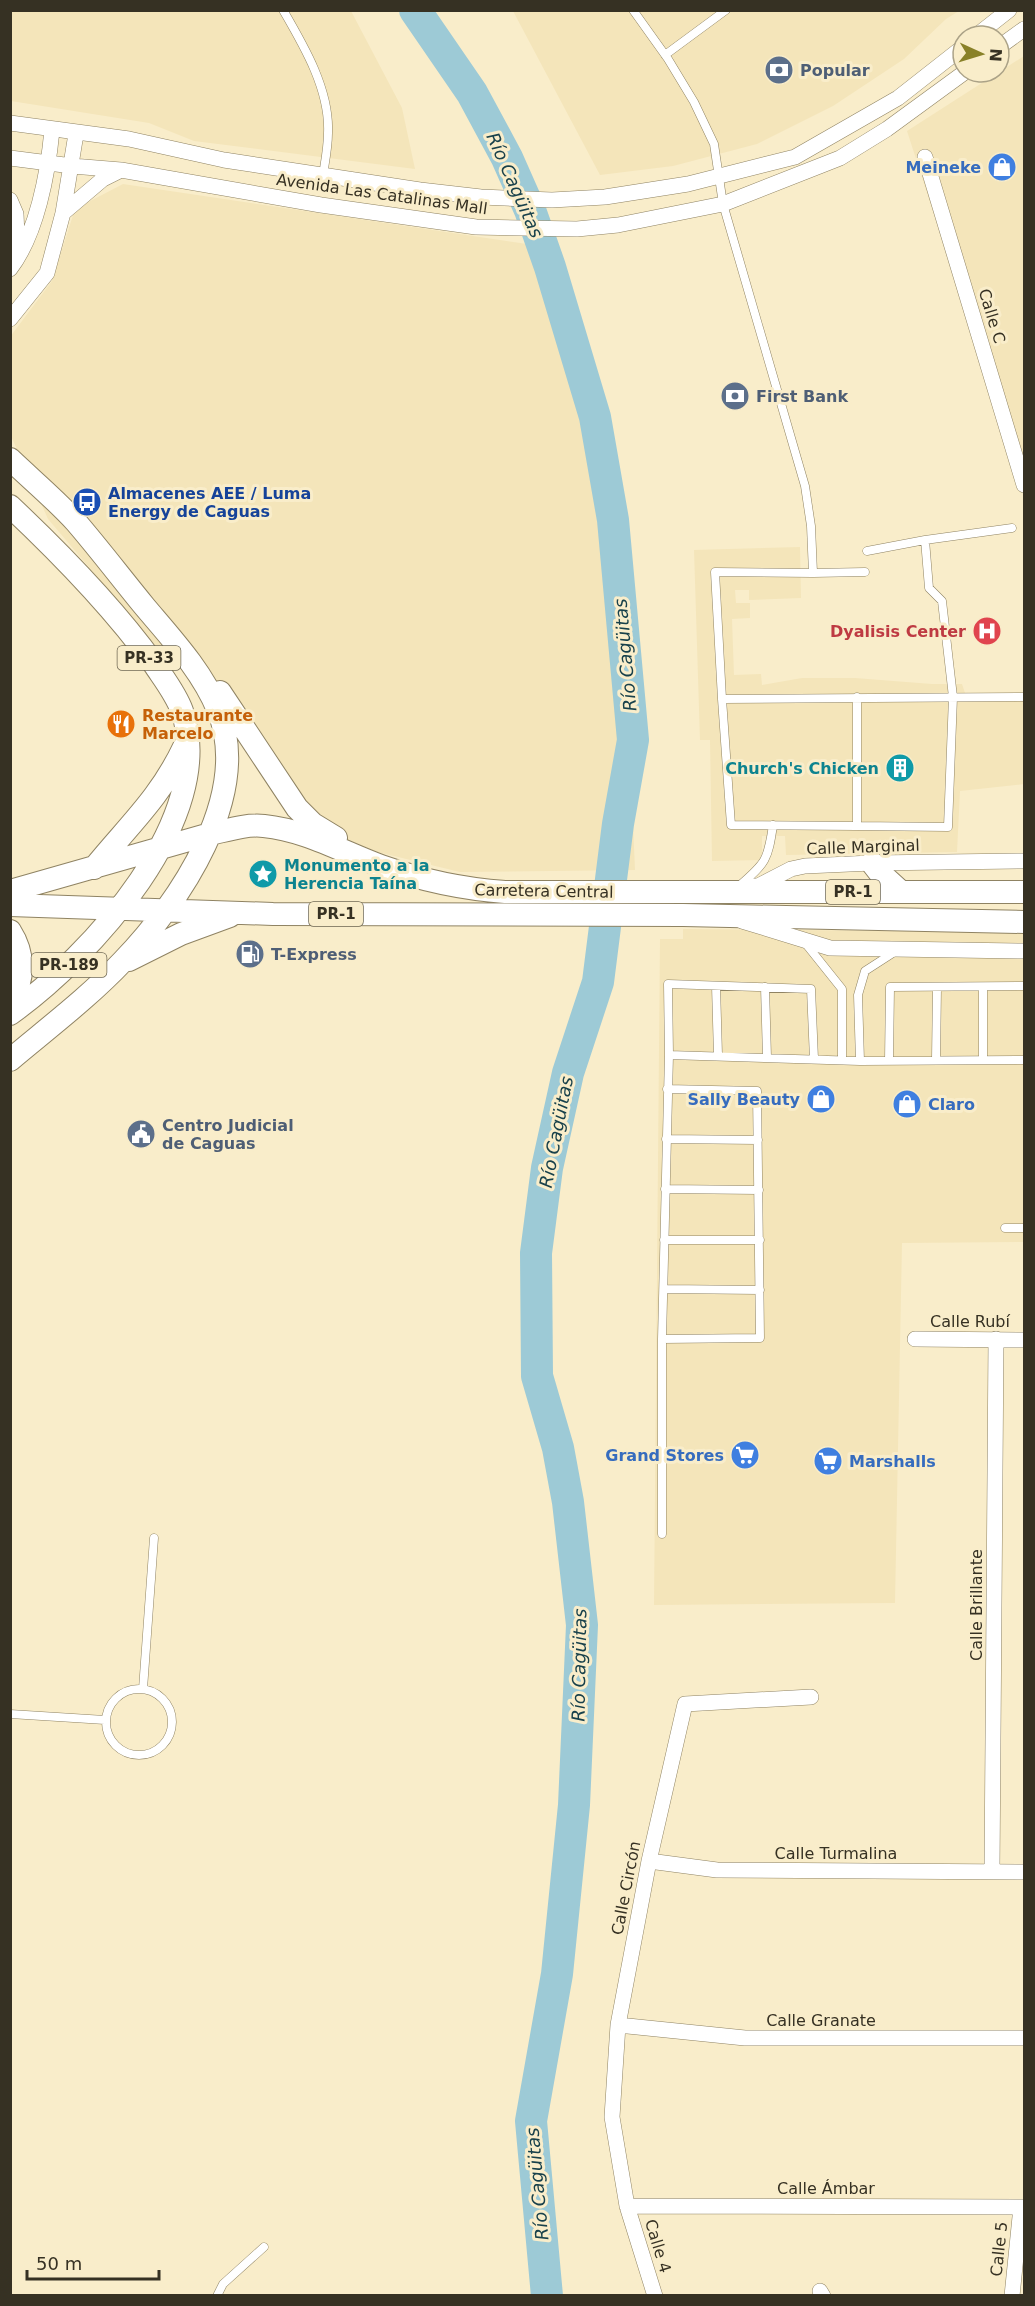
<svg xmlns="http://www.w3.org/2000/svg" width="1035" height="2306" font-family="'DejaVu Sans',sans-serif">
<style>
.built{fill:#f4e5ba}
.lines{fill:none;stroke-linecap:round;stroke-linejoin:round}
.river{stroke:#9dcad6;stroke-width:32}
.service-casing{stroke:#8f8363;stroke-width:9}
.minor-casing{stroke:#8f8363;stroke-width:16}
.primary-casing{stroke:#8f8363;stroke-width:24}
.service{stroke:#fff;stroke-width:8}
.minor{stroke:#fff;stroke-width:15}
.primary{stroke:#fff;stroke-width:22}
.labels{text-anchor:middle;dominant-baseline:central;stroke-width:6;stroke-linejoin:round;paint-order:stroke}
.shield{fill:#f9edca;stroke:#706955;stroke-width:1.5}
.shield-label{font-size:15px;font-weight:bold;fill:#363123}
.service-label{font-size:16px;font-weight:bold;fill:#4e5e75;stroke:#f9edca;text-anchor:start}
.shop-label{font-size:16px;font-weight:bold;fill:#366cbe;stroke:#f9edca;text-anchor:end}
.street-label{font-size:16px;fill:#363123;stroke:#f9edca}
.transit-label{font-size:16px;font-weight:bold;fill:#164399;stroke:#f9edca;text-anchor:start}
.health-label{font-size:16px;font-weight:bold;fill:#be3a42;stroke:#f9edca;text-anchor:end}
.food-label{font-size:16px;font-weight:bold;fill:#c56008;stroke:#f9edca;text-anchor:start}
.culture-label{font-size:16px;font-weight:bold;fill:#0d838f;stroke:#f9edca;text-anchor:end}
.water-label{font-size:18px;font-style:italic;fill:#18414b;stroke:#f9edca}
</style>
<rect width="100%" height="100%" fill="#f9edca"/>
<path class="built" d="M11,11H351L402,108L415,169L194,141L149,123L11,101Z
M513,11H959L946,19L904,59L833,106L757,144L673,166L600,175Z
M1024,56V493L907,131Z
M123,184L527,244L619,500L635,870L460,872L336,842L230,711L156,646L48,519L11,436L10,337L52,281L75,209Z
M800,547L801,598L749,600V590H735L736,603H750V618L732,619L734,675L761,674L762,685L802,678H855L932,684H962L966,696L1024,695V784L960,791L957,852L786,855L785,836H762V860L712,861L710,740H700L694,550Z
M683,929L1024,932V1242L902,1243L895,1603L654,1605L660,939H683Z"/>
<g class="lines">
<path class="river" d="M415,10L472,93L507,158L530,210L550,267L595,417L613,520L633,740L618,824L598,982L568,1073L547,1168L536,1253L537,1376L558,1448L568,1502L582,1625L574,1805L557,1974L531,2121L547,2296"/>
<g class="service-casing">
<path id="service" d="M283,10C304,46 330,90 328,133C328,147 325,162 323,175
M633,10L668,59L694,102L714,144L723,204L805,486L811,526L813,573L715,572L722,699L731,825L857,826
M665,55L726,10
M925,540L1012,528
M813,573L865,572
M857,697V826L948,827L953,697L942,601L929,588L925,540L867,551
M722,699L1024,697
M739,886C766,863 768,860 773,825
M806,944L842,989V1060
M716,986L718,1055
M765,987L767,1057
M669,1055L668,984L811,989L814,1059
M936,1060L937,987
M983,1060V987
M860,1061L858,995L865,971L896,951
M889,1061L890,987L1024,986
M666,1139L758,1140
M665,1189L759,1190
M1005,1228H1024
M664,1240H760
M664,1289L760,1290
M662,1339L760,1338L757,1091L667,1089
M662,1534V1339L669,1055L860,1061L1024,1060
M106 1722a33 33 0 1 1 66 0a33 33 0 1 1-66 0Z
M143,1689L154,1538
M10,1714L105,1720
M217,2296L223,2284L264,2247"/>
</g>
<g class="minor-casing">
<path id="minor" d="M976,36L1009,10
M999,47L1024,29
M10,123L129,139L224,160L420,190L481,197L552,200L605,197L688,184L795,157L898,98L963,47
M925,157L1024,485
M10,158L72,166L121,170L321,205L476,227L577,229L618,225L723,204L840,158L887,129L965,72
M10,200L16,214L18,256
M63,213L103,179L121,170
M10,269C37,234 48,173 52,130
M10,319L47,273L63,213L76,134
M750,886H758L791,869L805,866L872,863L1024,861
M742,921L830,948L1024,951
M915,1339L1024,1340
M649,1861L717,1870L1024,1872
M992,1872L996,1339
M618,2025L745,2038H1024
M627,2206L1024,2207
M820,2291L823,2296
M655,2296L627,2206L612,2117L618,2025L649,1861L685,1704L811,1697
M1012,2296L1021,2207"/>
</g>
<g class="primary-casing">
<path id="primary" d="M10,459C32,480 56,500 76,522C100,550 122,579 145,607C172,639 202,671 218,710C253,795 179,903 123,961C89,997 48,1028 10,1060
M10,506C62,555 113,607 154,664C164,679 176,694 182,711C219,817 90,957 10,1014
M220,692L297,808L313,824L336,838
M872,863L879,872L901,892
M94,868C128,826 160,798 184,747
M10,891L210,834C228,830 246,824 264,826C305,830 343,852 381,866C421,880 463,889 505,892H1024
M10,905L273,914L683,915L1024,922
M10,931C26,956 24,980 10,1005
M129,960L181,934L230,916"/>
</g>
<use href="#service" class="service"/>
<use href="#minor" class="minor"/>
<use href="#primary" class="primary"/>
</g>
<defs>
<g id="bank-disc" transform="scale(1.5)"><circle r="9.5" fill="#5c6f8a" stroke="#f9edca"/><path d="M-6-4H6V4H-6ZM0-2.3a2.3 2.3 0 1 0 0 4.6a2.3 2.3 0 1 0 0-4.6Z" fill="#fff"/></g>
<g id="shop-disc" transform="scale(1.5)"><circle r="9.5" fill="#3f7fe0" stroke="#f9edca"/><path d="M-5-2.5h2.3a2.7 3.5 0 0 1 5.4 0H5L5.5 6h-11ZM-1.5-2.5h3a1.5 2.3 0 0 0-3 0Z" fill="#fff"/></g>
<g id="bus-disc" transform="scale(1.5)"><circle r="9.5" fill="#1a4fb4" stroke="#f9edca"/><path d="M-5-6H5V4H4V6H2V4H-2V6H-4V4H-5ZM-3.5-4V0h7V-4ZM-3.5 1.2v1.5H-2V1.2ZM2 1.2v1.5H3.5V1.2Z" fill="#fff"/></g>
<g id="hospital-disc" transform="scale(1.5)"><circle r="9.5" fill="#e0444e" stroke="#f9edca"/><path d="M-5-5h3v3.5h4V-5h3V5h-3V1.5h-4V5h-3Z" fill="#fff"/></g>
<g id="restaurant-disc" transform="scale(1.5)"><circle r="9.5" fill="#e8710a" stroke="#f9edca"/><path d="M-5-6h1v4h1v-4h1v4h1v-4h1v5L-1.5 .5V6h-2V.5L-5-1ZM5-6V6H3V1.5H1.5Q1.5-4 5-6Z" fill="#fff"/></g>
<g id="building-disc" transform="scale(1.5)"><circle r="9.5" fill="#0f9aa8" stroke="#f9edca"/><path d="M-4-6H4V6H1V3H-1V6H-4ZM-2.5-4.3h1.7v1.8h-1.7ZM.8-4.3h1.7v1.8H.8ZM-2.5-1h1.7V.8h-1.7ZM.8-1h1.7V.8H.8Z" fill="#fff"/></g>
<g id="sight-disc" transform="scale(1.5)"><circle r="9.5" fill="#0f9aa8" stroke="#f9edca"/><path d="M0-6L1.8-2.2L6-1.7L2.9 1.2L3.7 5.4L0 3.3L-3.7 5.4L-2.9 1.2L-6-1.7L-1.8-2.2Z" fill="#fff"/></g>
<g id="fuel-disc" transform="scale(1.5)"><circle r="9.5" fill="#5c6f8a" stroke="#f9edca"/><path d="M-5.5-6h7V0h2V4h1.3V-2.5L3-4.5l.8-.8L6-3V5H2.5V1h-1V6h-7ZM-4.2-4.7v3.2H.2V-4.7Z" fill="#fff"/></g>
<g id="civic-disc" transform="scale(1.5)"><circle r="9.5" fill="#5c6f8a" stroke="#f9edca"/><path d="M-.6-6.5H3V-4.5H.6V-3L4-1V1h2V6H-6V1h2V-1L-.6-3ZM-1.2 2.5V6h2.4V2.5Z" fill="#fff"/></g>
<g id="supermarket-disc" transform="scale(1.5)"><circle r="9.5" fill="#3f7fe0" stroke="#f9edca"/><path d="M-6-5.5h2.5l.6 2H6L4.5 2H-2.5L-4.4-4H-6ZM-1.5 3.2a1.3 1.3 0 1 0 .1 0ZM3 3.2a1.3 1.3 0 1 0 .1 0Z" fill="#fff"/></g>
</defs>
<g fill-rule="evenodd">
<use href="#bank-disc" x="779" y="70"/>
<use href="#shop-disc" x="1002" y="167"/>
<use href="#bank-disc" x="735" y="396"/>
<use href="#bus-disc" x="87" y="502"/>
<use href="#hospital-disc" x="987" y="631"/>
<use href="#restaurant-disc" x="121" y="724"/>
<use href="#building-disc" x="900" y="768"/>
<use href="#sight-disc" x="263" y="874"/>
<use href="#fuel-disc" x="250" y="954"/>
<use href="#shop-disc" x="821" y="1099"/>
<use href="#shop-disc" x="907" y="1104"/>
<use href="#civic-disc" x="141" y="1134"/>
<use href="#supermarket-disc" x="745" y="1455"/>
<use href="#supermarket-disc" x="828" y="1461"/>
</g>
<g class="labels">
<g class="shield">
<rect x="117.5" y="646" width="63" height="24" rx="4.5"/>
<rect x="826" y="880" width="54" height="24" rx="4.5"/>
<rect x="309" y="902" width="54" height="24" rx="4.5"/>
<rect x="31.5" y="953" width="75" height="24" rx="4.5"/>
</g>
<g class="shield-label">
<text x="149" y="658">PR-33</text>
<text x="853" y="892">PR-1</text>
<text x="336" y="914">PR-1</text>
<text x="69" y="965">PR-189</text>
</g>
<g class="service-label">
<text x="800" y="70">Popular</text>
<text x="756" y="396">First Bank</text>
<text x="271" y="954">T-Express</text>
<text x="162" y="1125">Centro Judicial<tspan x="162" dy="18">de Caguas</tspan></text>
</g>
<g class="shop-label">
<text x="981" y="167">Meineke</text>
<text x="800" y="1099">Sally Beauty</text>
<text x="928" y="1104" text-anchor="start">Claro</text>
<text x="724" y="1455">Grand Stores</text>
<text x="849" y="1461" text-anchor="start">Marshalls</text>
</g>
<g class="street-label">
<text transform="translate(382 194) rotate(8)">Avenida Las Catalinas Mall</text>
<text transform="translate(992 316) rotate(73)">Calle C</text>
<text transform="translate(863 847) rotate(-2)">Calle Marginal</text>
<text transform="translate(544 891) rotate(1)">Carretera Central</text>
<text x="970" y="1321">Calle Rubí</text>
<text transform="translate(976 1605) rotate(-90)">Calle Brillante</text>
<text x="836" y="1853">Calle Turmalina</text>
<text transform="translate(626 1888) rotate(-79)">Calle Circón</text>
<text x="821" y="2020">Calle Granate</text>
<text x="826" y="2188">Calle Ámbar</text>
<text transform="translate(658 2246) rotate(73)">Calle 4</text>
<text transform="translate(999 2249) rotate(-84)">Calle 5</text>
</g>
<g class="transit-label">
<text x="108" y="493">Almacenes AEE / Luma<tspan x="108" dy="18">Energy de Caguas</tspan></text>
</g>
<g class="health-label">
<text x="966" y="631">Dyalisis Center</text>
</g>
<g class="food-label">
<text x="142" y="715">Restaurante<tspan x="142" dy="18">Marcelo</tspan></text>
</g>
<g class="culture-label">
<text x="879" y="768">Church's Chicken</text>
<text x="284" y="865" text-anchor="start">Monumento a la<tspan x="284" dy="18">Herencia Taína</tspan></text>
</g>
<g class="water-label">
<text transform="translate(515 185) rotate(66)">Río Cagüitas</text>
<text transform="translate(625 655) rotate(-95)">Río Cagüitas</text>
<text transform="translate(556 1132) rotate(-79)">Río Cagüitas</text>
<text transform="translate(579 1665) rotate(-89)">Río Cagüitas</text>
<text transform="translate(537 2184) rotate(-95)">Río Cagüitas</text>
</g>
</g>
<rect width="1035" height="2306" fill="none" stroke="#363123" stroke-width="24"/>
<g transform="translate(981 54) rotate(94)"><circle r="28" fill="#f9edca" stroke="#aba287" stroke-width="1.5"/>
<path d="M0-4.5L10 22L0 15L-10 22Z" fill="#898128"/>
<text y="-9" font-size="16" font-weight="bold" text-anchor="middle" fill="#363123">N</text>
</g>
<path d="M27 2270v9h132v-9" fill="none" stroke="#363123" stroke-width="3"/>
<text x="36" y="2270" font-size="18" fill="#363123" stroke="#f9edca" stroke-width="4.5" paint-order="stroke">50 m</text>
</svg>
